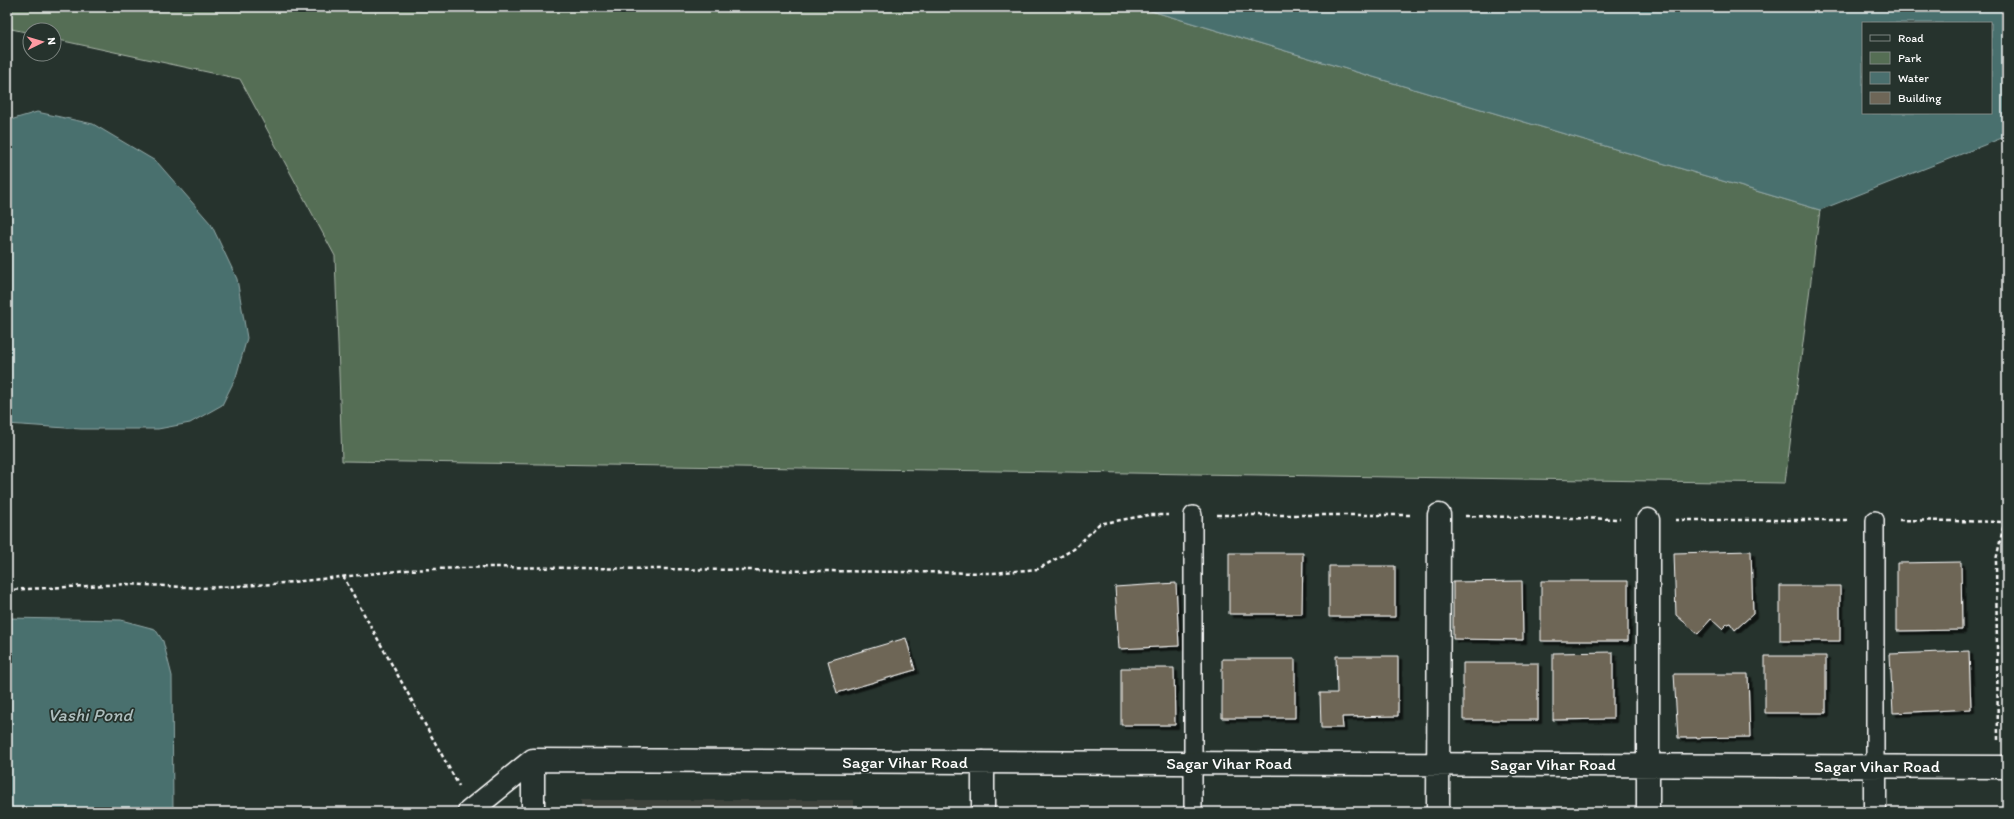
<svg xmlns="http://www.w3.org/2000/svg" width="2014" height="819" font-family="Itim,sans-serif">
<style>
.built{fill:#3c423a}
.green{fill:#556e54;stroke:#aab6aa}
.water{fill:#4a6f6e;stroke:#92a9a8;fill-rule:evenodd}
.building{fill:#6e6657;stroke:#fff;filter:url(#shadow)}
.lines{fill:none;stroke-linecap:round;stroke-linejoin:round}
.lane-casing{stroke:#fff;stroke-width:20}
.street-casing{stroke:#fff;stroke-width:25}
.path{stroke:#fff;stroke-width:2.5;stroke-dasharray:4 3;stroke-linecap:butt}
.lane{stroke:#26332d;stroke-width:17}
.street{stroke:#26332d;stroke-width:22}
.labels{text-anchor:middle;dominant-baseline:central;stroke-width:3.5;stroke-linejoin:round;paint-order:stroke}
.street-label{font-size:17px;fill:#fff;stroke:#26332d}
.water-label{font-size:18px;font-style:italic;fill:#aebebe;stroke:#26332d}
</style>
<defs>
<filter id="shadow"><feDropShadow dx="3.5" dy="3.5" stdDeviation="0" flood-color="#0009"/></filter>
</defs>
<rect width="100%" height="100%" fill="#26332d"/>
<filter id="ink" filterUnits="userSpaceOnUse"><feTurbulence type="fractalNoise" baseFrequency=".025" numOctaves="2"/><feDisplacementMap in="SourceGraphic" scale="8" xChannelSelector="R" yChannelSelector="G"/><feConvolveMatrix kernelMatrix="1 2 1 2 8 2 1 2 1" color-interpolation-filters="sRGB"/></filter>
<g filter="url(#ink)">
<path class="built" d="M581,800H854V812H581Z"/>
<path class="green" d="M7,7H1138L1820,210L1785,483L342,461L335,256L240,79L54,39V30H30V33L7,28Z"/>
<path class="water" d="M1138,7H2007V136L1820,210ZM1863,23H1991V113H1863Z
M37,112L93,124L157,162L211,224L237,279L247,338L236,377L222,405L190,423L158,429H81L7,424V121Z
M7,618L121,620L155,629L163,641L172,676L173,812H7Z"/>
<path class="building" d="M1751,551L1753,614L1735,630L1730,623L1727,624L1722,629L1711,619L1698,634L1676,615L1674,553Z
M1229,553H1303L1302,614H1229Z
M1961,562L1962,630L1897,631V563Z
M1329,566H1395V617H1329Z
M1522,581L1523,640L1453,639V582Z
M1541,581H1628V641H1541Z
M1176,583L1179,646L1119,649L1115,587Z
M1780,586H1840V641H1780Z
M906,638L915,670L837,693L828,661Z
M1969,651L1971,709L1893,713L1890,654Z
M1613,652V719L1553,720V653Z
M1336,656H1398V716L1342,717L1343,728H1321L1320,693H1337Z
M1765,656H1826V713H1765Z
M1222,659H1295V718H1222Z
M1463,663H1538V720H1463Z
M1121,668H1174L1175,725H1121Z
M1674,674H1748L1750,737L1678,738Z
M1313,810L1382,811V812H1313Z"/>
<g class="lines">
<g class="lane-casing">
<path id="lane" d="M1193,515V812
M1875,520V766"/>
</g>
<g class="street-casing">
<path id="street" d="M469,812L533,760L2007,767
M533,812V760
M983,812V762
M1438,812L1439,515
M1648,812V520
M1875,812V766"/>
</g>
<path class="path" d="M1217,515H1412
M1465,516L1620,519
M1675,520H1850
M1899,520L2005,522
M343,576L459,786
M7,590L127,584L203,588L273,584L407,570L490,567L993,573L1038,569L1074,549L1099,524L1148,515H1168
M1998,740L1996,560L2007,510"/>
<use href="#lane" class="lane"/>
<use href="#street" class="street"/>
</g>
</g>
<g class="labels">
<g class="street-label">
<text x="905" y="762">Sagar Vihar Road</text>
<text x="1229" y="763">Sagar Vihar Road</text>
<text x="1553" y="764">Sagar Vihar Road</text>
<text x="1877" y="766">Sagar Vihar Road</text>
</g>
<g class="water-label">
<text x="90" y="715">Vashi Pond</text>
</g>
</g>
<rect width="2014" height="819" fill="none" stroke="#26332d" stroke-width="24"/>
<rect x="12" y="12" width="1990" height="795" fill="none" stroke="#fff" stroke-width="1.5" filter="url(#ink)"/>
<rect x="1862" y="22" width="130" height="92" fill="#26332d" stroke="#7d8581"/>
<rect x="1870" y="35" width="20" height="6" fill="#26332d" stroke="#7d8581"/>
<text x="1898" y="42" font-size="12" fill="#ffffff">Road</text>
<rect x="1870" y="52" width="20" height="12" fill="#556e54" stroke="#7d8581"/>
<text x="1898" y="62" font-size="12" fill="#ffffff">Park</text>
<rect x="1870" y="72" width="20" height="12" fill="#4a6f6e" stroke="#7d8581"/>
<text x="1898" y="82" font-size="12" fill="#ffffff">Water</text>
<rect x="1870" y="92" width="20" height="12" fill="#6e6657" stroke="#7d8581"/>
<text x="1898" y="102" font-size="12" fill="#ffffff">Building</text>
<g transform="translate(42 42) rotate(85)"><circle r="19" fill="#26332d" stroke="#7d8581"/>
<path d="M0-3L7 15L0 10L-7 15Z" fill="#ff9aa2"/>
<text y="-6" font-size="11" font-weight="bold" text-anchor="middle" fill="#ffffff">N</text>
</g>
</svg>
